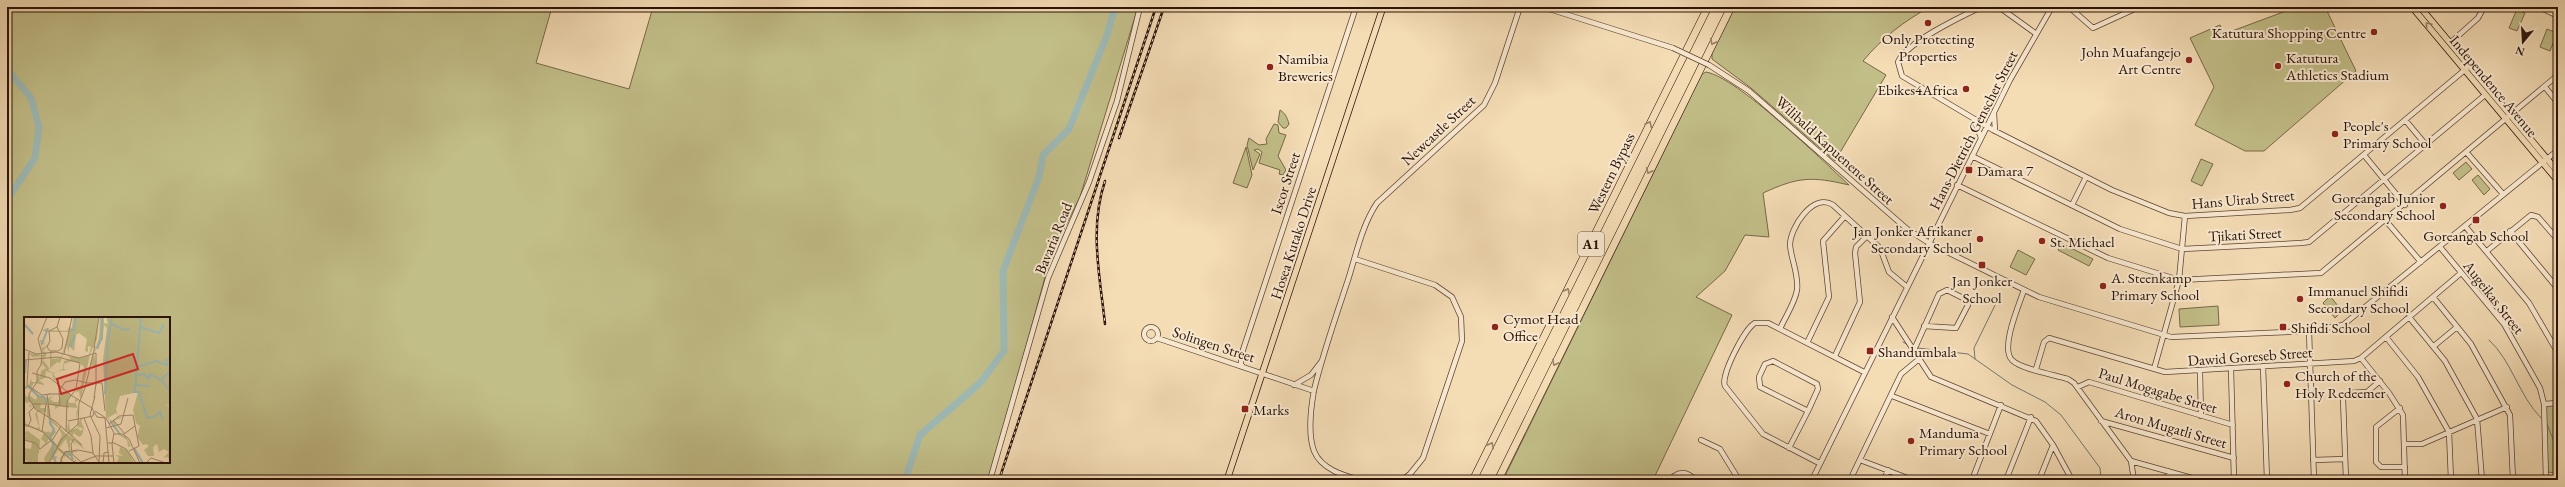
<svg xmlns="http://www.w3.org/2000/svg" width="2565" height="487" font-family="'EB Garamond',serif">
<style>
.green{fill:#c2be88;stroke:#766848;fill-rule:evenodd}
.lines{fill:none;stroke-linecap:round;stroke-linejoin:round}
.stream{stroke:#707770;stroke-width:1}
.river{stroke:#9ebab6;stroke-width:7}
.minor-casing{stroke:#5c4433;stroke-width:6}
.major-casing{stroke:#2a1208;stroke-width:7}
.highway-casing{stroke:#2a1208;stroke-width:8}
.minor{stroke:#f8e8cf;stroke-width:4.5}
.major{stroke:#f4dcb5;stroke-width:5.5}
.highway{stroke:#f4dcb5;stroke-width:7}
.rail-casing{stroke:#2a1208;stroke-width:2.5}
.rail{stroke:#f8e8cf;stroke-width:1;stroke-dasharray:3;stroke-linecap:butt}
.minor-bridge-casing{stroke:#5c4433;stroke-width:6;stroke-linecap:butt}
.minor-bridge{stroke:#f8e8cf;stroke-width:4.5}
.oneway{stroke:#998167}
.poi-dot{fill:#8f2418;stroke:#f8e8cf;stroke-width:1.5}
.labels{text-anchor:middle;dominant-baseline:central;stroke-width:4;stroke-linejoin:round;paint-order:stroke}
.shield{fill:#f8e8cf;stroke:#685244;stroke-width:1}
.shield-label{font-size:14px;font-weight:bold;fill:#2a1208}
.poi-label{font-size:15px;fill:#2a1208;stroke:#f8e8cf;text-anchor:start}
.street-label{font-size:15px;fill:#2a1208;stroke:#f8e8cf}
.inset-river{fill:none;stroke:#9ebab6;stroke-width:2}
.inset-road{fill:none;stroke:#a38b70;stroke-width:1}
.view{fill:#d62828;fill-opacity:0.15;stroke:#d62828;stroke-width:2}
.inset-edge{fill:none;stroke:#2a1208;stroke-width:2}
</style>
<rect width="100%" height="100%" fill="#f4dcb5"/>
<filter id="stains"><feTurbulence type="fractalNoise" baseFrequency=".005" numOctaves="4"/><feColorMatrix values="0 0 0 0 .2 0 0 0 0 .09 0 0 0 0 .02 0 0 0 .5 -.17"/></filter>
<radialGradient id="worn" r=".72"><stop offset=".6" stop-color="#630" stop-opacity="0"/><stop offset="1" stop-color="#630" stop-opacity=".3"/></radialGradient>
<path class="green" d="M7,7H552L536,63L629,89L653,7H1138L1080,197L1051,255L990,480H7ZM25,318H169V462H25Z
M1735,7H1930C1904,21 1882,38 1863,61L1886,75L1835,161L1751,88L1712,59V53Z
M2311,7H2325L2356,71L2264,151H2245L2195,125L2214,87L2190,38L2220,25L2224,34L2286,11Z
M2517,9L2525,13L2517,31L2509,28Z
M2547,29L2557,33L2550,51L2540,47Z
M1706,72C1737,77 1822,160 1849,185C1811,176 1798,177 1763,193L1769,237L1745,235L1725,271L1696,297L1732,315L1653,480H1503L1702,74Z
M1280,110C1285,113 1287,117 1289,124L1286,128H1283L1278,122Z
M1274,124L1278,125L1279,133L1286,135L1278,156L1286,170L1283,175L1279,174L1280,170L1259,163L1262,152L1258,149L1254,150L1260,154L1253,170L1247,145L1249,138L1259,145L1267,144L1266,139Z
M1246,147L1252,175L1247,188L1233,183Z
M2201,159L2213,164L2202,186L2191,181Z
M2466,162L2472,169L2459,180L2453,173Z
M2478,175L2490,189L2484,195L2472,180Z
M2061,243L2093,259L2089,266L2058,250Z
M2018,250L2035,259L2026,275L2010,267Z
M2330,296L2342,311L2335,318L2323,303Z
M2218,306L2219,325L2180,327L2179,309Z
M2558,403V473L2546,472L2544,404Z"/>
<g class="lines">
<path class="stream" d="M2489,340C2512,361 2519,396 2541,418
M1903,342L1908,345
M1918,348L1968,354L2012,385L2045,402L2061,415L2100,468L2101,480
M1975,359L1974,348L1999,297
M2547,424L2558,452"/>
<path class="river" d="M7,8L8,7
M7,69L31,98L39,127L35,158L7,200
M905,480L920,435L980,383L1004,351L1003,271L1039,177L1043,155L1069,129L1107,35L1115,7"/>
<g class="minor-casing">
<path id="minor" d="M1543,7L1673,48
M1981,7C1960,17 1907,42 1898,62L1902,76L1993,130L2112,190L2169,213L2185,216L2290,210L2300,208L2467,68
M1999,7L2035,33
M2069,7L2093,28L2139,7
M2539,7L2558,16
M2450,43L2478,18L2484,7
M1709,65L1749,91L1907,229L1929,243L2039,297L2171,337L2309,331L2343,325L2558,150
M2545,87L2558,103
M1994,113L1995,131
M1975,121L1981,138
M2406,121L2426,145
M2467,153L2503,194
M2364,155L2405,205
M1972,156L2120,229L2182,249L2301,243L2309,242L2485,95
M1957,185L2108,258L2179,280L2321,273L2558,75
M2072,205L2086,177
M2386,221L2421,262
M2465,226L2529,303L2558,353
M2510,231L2558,289
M2440,247L2504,324L2540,388L2544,404L2546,480
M2487,251L2531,215L2538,217L2558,240
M1355,259L1435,285L1452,297L1461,317L1462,341L1423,458L1410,474L1402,480
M2024,290C2019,305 2000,348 2012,360C2020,369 2055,375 2068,379L2074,383L2131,461L2134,480
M2433,297L2471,344L2510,415L2513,480
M1892,317L1931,377L2036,421L2053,445L2072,480
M2409,317L2445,361L2477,419L2482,480
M1144 334a7 7 0 1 1 14 0a7 7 0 1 1-14 0Z
M1780,329C1785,317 1795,303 1797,290C1799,275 1791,259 1790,245C1790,228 1813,192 1833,205L1880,248L1889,272L1907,287
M2309,331L2314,480
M2386,337L2418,377L2449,432L2451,480
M1157,338L1314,391
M1807,343L1829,297L1823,241L1845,216
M2434,346L2457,327
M1914,350L1939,294L1947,290L1967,300L1968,305L1956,328L1924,326
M1835,356L1860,302L1855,253L1856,247L1867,236
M2361,358L2389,393L2403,415L2405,480
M1773,361L1817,384L1818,389L1808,411L1760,387L1759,377L1765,364Z
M2263,366L2267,480
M1243,367L1241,364V356L1356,7
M2036,369L2044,342L2049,338L2165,372L2354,361L2361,358L2461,273
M2154,369L2179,280L2185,216
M2231,369L2234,480
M2200,372L2201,416
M1294,385L1311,375L1321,362
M2078,387L2089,382L2233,425
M1892,396L1990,434
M2544,404L2558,403
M2400,408L2376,427V462L2381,467H2405
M2101,421L2234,458
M1701,440L1720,449L1739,480
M2405,444H2422L2507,407
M1789,448L1808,411
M1860,460L1913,480
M2313,460L2345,459
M2131,461L2199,480
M1819,463L1763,434L1725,386C1720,376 1745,328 1755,323H1768L1864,372
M2168,471V480
M990,480L1048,278L1089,182L1117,101L1140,7
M1361,480C1344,476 1321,469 1314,451C1308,435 1311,407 1314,390C1323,353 1336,316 1348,280C1356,255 1362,225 1377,203L1484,105L1495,83L1520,7
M1672,480L1674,476C1683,470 1689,474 1696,480
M1812,480L2010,80L2052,7
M1850,480L1901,374L1919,359
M1884,480L1888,470
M1972,480L2001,405
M2006,480L2031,417
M2039,480L2053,445
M2346,480L2343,398L2350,393L2367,392L2380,381"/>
</g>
<g class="major-casing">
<path id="major" d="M2412,7L2558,181
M2420,7L2558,172
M1227,480L1383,7"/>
</g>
<g class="highway-casing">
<path id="highway" d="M1473,480L1708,7
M1498,480L1731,7"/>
</g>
<use href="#minor" class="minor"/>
<use href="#major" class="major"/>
<use href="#highway" class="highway"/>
<g class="rail-casing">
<path id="rail" d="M1119,138L1164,7
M1105,181C1089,228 1100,277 1105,324
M999,480L1156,7"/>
</g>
<use href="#rail" class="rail"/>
<g class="minor-bridge-casing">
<path id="minor-bridge" d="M1673,48L1709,65"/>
</g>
<use href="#minor-bridge" class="minor-bridge"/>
</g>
<defs><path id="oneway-chevron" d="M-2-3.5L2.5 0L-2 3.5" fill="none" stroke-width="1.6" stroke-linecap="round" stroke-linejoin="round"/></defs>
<g class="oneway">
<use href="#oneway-chevron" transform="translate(2428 25) rotate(-130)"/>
<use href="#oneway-chevron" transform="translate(1713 42) rotate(117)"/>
<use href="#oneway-chevron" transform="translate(1649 124) rotate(-64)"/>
<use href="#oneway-chevron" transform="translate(1649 171) rotate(116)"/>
<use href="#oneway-chevron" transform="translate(1567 291) rotate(-64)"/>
<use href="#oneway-chevron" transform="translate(1555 363) rotate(116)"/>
<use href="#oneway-chevron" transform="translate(1491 445) rotate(-63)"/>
</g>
<g class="poi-dot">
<circle cx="1928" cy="23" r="4"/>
<circle cx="2374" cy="32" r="4"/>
<circle cx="2189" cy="60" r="4"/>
<circle cx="2278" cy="66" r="4"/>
<circle cx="1270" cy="67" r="4"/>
<circle cx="1966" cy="89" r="4"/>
<circle cx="2335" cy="134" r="4"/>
<rect x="1965" y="166" width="8" height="8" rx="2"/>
<circle cx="2443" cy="206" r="4"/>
<rect x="2472" y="216" width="8" height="8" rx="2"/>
<circle cx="1980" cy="239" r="4"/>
<circle cx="2042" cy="241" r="4"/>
<rect x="1978" y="261" width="8" height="8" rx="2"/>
<circle cx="2103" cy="286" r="4"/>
<circle cx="2300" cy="299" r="4"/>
<circle cx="1495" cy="327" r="4"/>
<rect x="2279" y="323" width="8" height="8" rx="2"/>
<rect x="1866" y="347" width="8" height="8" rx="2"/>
<circle cx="2287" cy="384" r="4"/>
<rect x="1241" y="405" width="8" height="8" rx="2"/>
<circle cx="1911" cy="441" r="4"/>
</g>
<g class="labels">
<rect class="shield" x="1578" y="232" width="26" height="24" rx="3"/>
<g class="shield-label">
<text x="1591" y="244">A1</text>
</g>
<g class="poi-label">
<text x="2366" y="32" text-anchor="end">Katutura Shopping Centre</text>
<text x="1928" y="38" text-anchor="middle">Only Protecting<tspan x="1928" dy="17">Properties</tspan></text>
<text x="2181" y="51" text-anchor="end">John Muafangejo<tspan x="2181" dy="17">Art Centre</tspan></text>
<text x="2286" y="57">Katutura<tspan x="2286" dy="17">Athletics Stadium</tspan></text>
<text x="1278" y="58">Namibia<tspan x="1278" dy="17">Breweries</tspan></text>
<text x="1958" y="89" text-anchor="end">Ebikes4Africa</text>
<text x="2343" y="125">People's<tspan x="2343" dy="17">Primary School</tspan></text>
<text x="1977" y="170">Damara 7</text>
<text x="2435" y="197" text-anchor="end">Goreangab Junior<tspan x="2435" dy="17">Secondary School</tspan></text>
<text x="1972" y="230" text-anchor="end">Jan Jonker Afrikaner<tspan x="1972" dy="17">Secondary School</tspan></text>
<text x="2476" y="235" text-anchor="middle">Goreangab School</text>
<text x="2050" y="241">St. Michael</text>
<text x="2111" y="277">A. Steenkamp<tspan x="2111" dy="17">Primary School</tspan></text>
<text x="1982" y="280" text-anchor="middle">Jan Jonker<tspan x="1982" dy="17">School</tspan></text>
<text x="2308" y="290">Immanuel Shifidi<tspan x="2308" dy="17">Secondary School</tspan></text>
<text x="1503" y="318">Cymot Head<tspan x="1503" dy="17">Office</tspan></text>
<text x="2291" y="327">Shifidi School</text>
<text x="1878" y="351">Shandumbala</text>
<text x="2295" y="375">Church of the<tspan x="2295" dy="17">Holy Redeemer</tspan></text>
<text x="1253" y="409">Marks</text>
<text x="1919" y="432">Manduma<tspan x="1919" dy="17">Primary School</tspan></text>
</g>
<g class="street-label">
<text transform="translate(2494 86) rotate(50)">Independence Avenue</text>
<text transform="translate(1438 130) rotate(-43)">Newcastle Street</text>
<text transform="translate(1973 130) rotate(-63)">Hans-Dietrich Genscher Street</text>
<text transform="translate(1835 150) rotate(42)">Wilibald Kapuenene Street</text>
<text transform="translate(1611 173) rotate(-64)">Western Bypass</text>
<text transform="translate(1285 183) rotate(-72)">Iscor Street</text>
<text transform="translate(2243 199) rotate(-5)">Hans Uirab Street</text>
<text transform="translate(2245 234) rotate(-3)">Tjikati Street</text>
<text transform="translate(1053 238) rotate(-68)">Bavaria Road</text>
<text transform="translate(1293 243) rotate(-72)">Hosea Kutako Drive</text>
<text transform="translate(2494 297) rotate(52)">Augeikas Street</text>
<text transform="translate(1214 344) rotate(18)">Solingen Street</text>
<text transform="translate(2250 356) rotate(-4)">Dawid Goreseb Street</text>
<text transform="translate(2158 390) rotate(17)">Paul Mogagabe Street</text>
<text transform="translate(2171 427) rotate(16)">Aron Mugatli Street</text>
</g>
</g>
<g transform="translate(24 317)">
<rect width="146" height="146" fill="#f4dcb5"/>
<path d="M49,0H75L73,22L66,37L58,77L56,81L55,74L51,76L57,68L60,50L56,46L48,44L40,47V52L43,53L33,54L29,57L34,64L30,63L28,56L22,54L21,61L15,63L21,68L10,66L7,70L17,80L25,81L30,78L26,82L30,85H34L37,78H47L44,82L45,86H51V82L54,83L51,86L53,89L54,95L52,102L53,91L36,89L31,92V89L25,87L26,100L41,116L55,125L61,133L49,123L52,128L46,123V134H55L48,136V140L44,138L49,145L41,138L40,142V138L37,142L40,146H36V141L39,137L34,133L30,139L34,140L31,142L33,145L28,142L26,146L33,130L25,146L0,145L5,144L0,143V131L7,132L8,125L0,123L2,118L0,119V115L4,114L16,123L15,136L26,128L14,137V145H21L20,141L29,127L24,122L23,127L17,129L22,126L17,122L20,116L8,110L7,113L8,110H2L0,107V99L2,107L13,111L15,110L11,97L14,93L11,91H8L5,89L6,87L8,91L10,90L7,85L3,86L0,84V76L3,80L6,79L12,83L13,79L5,71L0,72V62L1,69L5,68L7,62L8,65H13L14,56L16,61L17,54L22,51L18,47L19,39L9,40L4,36L19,38L16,23H19L22,15L18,13L24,11L23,13L43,14L45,10L48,11ZM22,15H45L37,41L28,42L27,37L30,35H27L30,32L26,35V52L19,43L23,37L19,34L25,26L19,31L17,29L21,26L18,25ZM55,16L63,22L61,34L64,35V29L67,30L65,38L57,41L44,39L47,42L40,44L39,52L29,56L24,53L33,45L36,46L42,28L45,35V29L50,34L52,18ZM17,86L23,87V98L29,113V116L24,115L28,112L23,115L16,113L13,95H22V91H16ZM27,105L35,111L38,118L33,128L27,121L32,115ZM42,122L45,133L40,135L35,131ZM76,0H80V6L84,7L82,0H146V56L139,57H146V89L141,87L146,90V143L143,140L139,141L145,135L140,132L132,137L135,135L133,127L129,130L130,139H124L120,133L125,129L122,127L119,128L113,120L116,109L112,106L109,93L114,75L96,79L92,92L94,98L92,96L84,101L88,104L95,100L98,101L91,103L92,110L96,117L102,119L107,129L104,130L103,123L95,118L92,112H89L92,111L90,107L82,100L79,43L83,11L80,8L79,17V6V23H76L70,37L72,49L66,48L75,21ZM59,101L57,104L60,111L58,118L55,120L50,116L48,120L43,113L44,107L45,104L46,113L53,111L57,114L59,111L53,110L56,102ZM96,130L104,134L110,146H92L95,141L92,138L99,139L95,136Z" fill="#c2be88" fill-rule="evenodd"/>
<path class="inset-river" d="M0,7L9,17M88,7L100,13L106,12M116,10L135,16L140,7M46,15L50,13L52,0M84,24L88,0M18,27L24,11M46,30L51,18M73,32L78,20V0M113,50L132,44L143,48L142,43L146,42V39M1,56L2,43M112,58L117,0M138,64L146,74M112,67L110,75H115L123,101L130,100L136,95L139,103M126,69L112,68V58L120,57L125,62L126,57L137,63L144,56L146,57M0,71L4,69L14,79L20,80L23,86M81,77L84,25M26,101V107L30,112L26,121L29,126L28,136L32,146M86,104L96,117M110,131L119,146M40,135L47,138L49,143"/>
<path class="inset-road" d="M70,31L75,0M0,32L12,37L32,35L55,41L72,36M26,34H34L38,31L39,22L33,10L36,0M26,34L23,30L26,24L25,14L33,10M5,35L3,68L18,78L26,77M72,36V68M18,37L14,22L23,0M40,37L48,0M18,38L17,48L13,54V65L5,77V82L11,92L31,104L58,128M0,43L34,40L56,46L52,72L43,84M8,56L26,61L46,77M25,77H45M45,77L68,91L73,100L81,101L85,146M23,78L26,100M71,79L66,98L76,119L75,146M70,81L72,67M8,87H23M25,87L45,90M36,88L35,74L41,65L51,63L63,66H78L81,94M71,94L82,101L90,116L88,127L90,146M60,101L67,119L69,136M89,103L101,117M44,104L69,99L70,95M0,107L19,115L40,137M85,107L95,99L109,98L115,129L105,134M4,109L7,103L5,95L10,90M82,111L97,107L104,81M18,115L22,87M42,115L43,84M90,117H99L105,122L116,146M100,117L111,109M50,122L47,127L48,137L57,145M0,123L11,126L16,132L29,122L37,109M84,126H90L102,132L112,146M40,137L50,145L52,143M57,145L72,139H89M25,146L37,123L54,107L55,86L61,71L71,29M36,146L41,135L54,133L69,136L75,145M79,146L80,136L85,135M122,146L127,141L142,146"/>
<path class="view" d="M109,37L114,52L37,77L33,62Z"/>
<rect width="146" height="146" class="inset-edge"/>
</g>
<rect width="2565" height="487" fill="none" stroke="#f4dcb5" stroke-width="24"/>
<rect x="8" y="8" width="2549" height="471" fill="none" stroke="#2a1208" stroke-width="2"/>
<rect x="12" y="12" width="2541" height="463" fill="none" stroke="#2a1208"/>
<g transform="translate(2523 42) rotate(198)" stroke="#f8e8cf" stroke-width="3" paint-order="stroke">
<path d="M0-3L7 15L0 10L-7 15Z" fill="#2a1208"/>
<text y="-6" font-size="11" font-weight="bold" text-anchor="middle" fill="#2a1208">N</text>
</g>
<rect width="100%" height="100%" filter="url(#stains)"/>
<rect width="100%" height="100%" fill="url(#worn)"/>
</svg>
